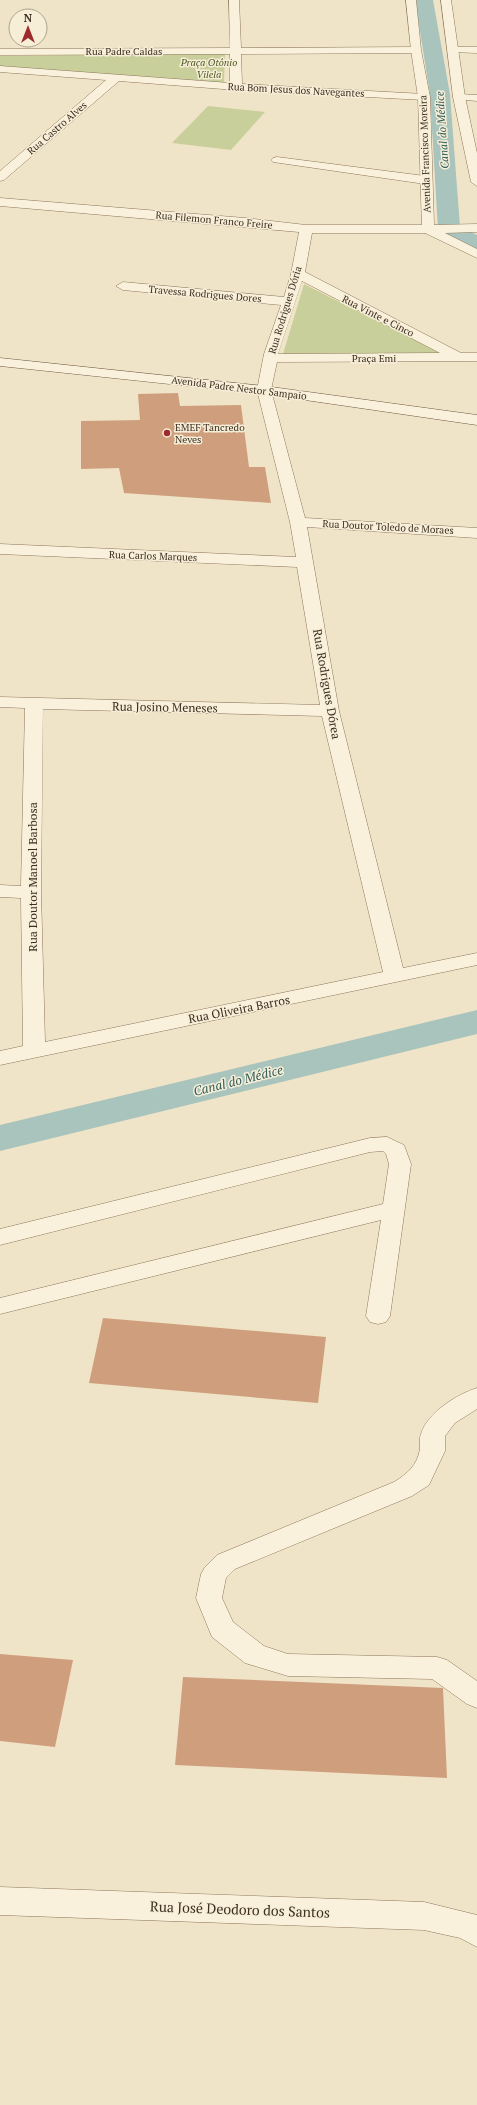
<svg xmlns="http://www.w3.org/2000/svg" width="477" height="2105" font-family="'PT Serif',serif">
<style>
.green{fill:#c9cf9b}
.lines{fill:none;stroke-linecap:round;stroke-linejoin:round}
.canal{fill:#a9c4bc;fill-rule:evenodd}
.building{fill:#cf9f7d}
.service-casing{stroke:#8d765c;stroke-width:1}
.minor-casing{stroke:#8d765c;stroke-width:1}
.tertiary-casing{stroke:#8d765c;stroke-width:1}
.secondary-casing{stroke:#6f573f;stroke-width:1}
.service{fill:#faf1dc;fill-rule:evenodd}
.minor{fill:#faf1dc;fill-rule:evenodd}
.tertiary{fill:#faf1dc;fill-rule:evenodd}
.secondary{fill:#faf1dc;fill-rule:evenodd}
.poi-dot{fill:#9e2a2b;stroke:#f7eed8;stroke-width:1.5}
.labels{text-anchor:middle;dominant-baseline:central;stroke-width:3;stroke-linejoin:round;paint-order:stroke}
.far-street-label{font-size:10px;fill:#3d2e20;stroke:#f7eed8}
.far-park-label{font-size:10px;font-style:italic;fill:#4d5a26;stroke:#f7eed8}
.far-poi-label{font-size:10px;fill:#3d2e20;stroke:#f7eed8;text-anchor:start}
.far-water-label{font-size:11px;font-style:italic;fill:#2f5d5a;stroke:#f7eed8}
.street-label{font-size:12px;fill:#3d2e20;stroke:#f7eed8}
.water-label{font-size:13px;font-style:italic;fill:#2f5d5a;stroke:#f7eed8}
.near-street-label{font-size:14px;fill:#3d2e20;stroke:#f7eed8}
</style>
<rect width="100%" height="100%" fill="#f0e4c8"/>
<path class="green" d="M225,53L224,83L0,66V56Z
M208,106L265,112L231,150L172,143Z
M304,284L440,353L283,354Z"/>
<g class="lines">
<path class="canal" d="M415,0H433L450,94L460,227L477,235V251L441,235L438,230L430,94Z
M477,1010V1034L0,1151V1125Z"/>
</g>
<path class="building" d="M178,393L180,406L241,405L249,467H265L271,503L124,493L119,468L81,469V421L140,420L138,394Z
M103,1318L326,1337L318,1403L89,1383Z
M0,1654L73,1660L55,1747L0,1741Z
M183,1677L443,1688L447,1778L175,1765Z"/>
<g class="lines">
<g class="service-casing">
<path id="service" d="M277,157L425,176L431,180L425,184L273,162L271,160L273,158Z
M387,1137L404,1145L411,1164L390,1316L386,1322L378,1324L370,1322L366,1316L381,1220L0,1314V1298L383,1204L389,1164L386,1154L383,1151L370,1152L0,1245V1229L370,1138Z
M477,1388V1409L455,1423L445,1436V1451L429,1485L412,1496L235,1569L226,1578L222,1598L233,1622L264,1646L288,1654L437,1657L447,1660L477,1681V1708L467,1704L432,1679L288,1676L245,1663L212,1637L196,1598L201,1574L205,1567L217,1555L394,1482C407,1474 417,1466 420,1449C420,1444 419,1438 421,1434C427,1413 457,1394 477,1388Z"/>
</g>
<g class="minor-casing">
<path id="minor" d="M229,0H239L241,48L416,47L421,50L416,53L241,54L242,84L424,94L430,97L424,100L236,90L119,81L4,180L0,181V171L106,80L0,72V66L230,83V54L0,55V49L230,48Z
M454,47H477V53L450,52L449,50L450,48Z
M459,94L477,95V101L455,99L453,97Z
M0,198L245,218L306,225H428L434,229L428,233H312L305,272L461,353H477V361L277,362L271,390L305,518L477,528V538L307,527L339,711L403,968L477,953V965L0,1065V1051L23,1046L21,898L0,897V885L21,886L25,708L0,707V697L320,705L297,567L0,554V544L296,557L290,522L257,390L264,354L281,305L123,290L116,286L123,282L284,297L291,274L299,232L0,206ZM302,281L440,353L278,354ZM43,709L322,716L383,972L45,1042L41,893Z
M0,1887L424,1902L477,1915V1947L460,1938L424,1930L0,1915Z"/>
</g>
<g class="tertiary-casing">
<path id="tertiary" d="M406,0H416L421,50L430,97L434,225L477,224V232L445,233L477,249V258L423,232L422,229L418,97L411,50Z
M441,0H451L465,97L477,153V186L471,182L453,97Z"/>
</g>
<g class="secondary-casing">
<path id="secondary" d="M0,358L264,386L477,415V425L264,394L0,366Z"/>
</g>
<use href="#service" class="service"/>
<use href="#minor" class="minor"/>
<use href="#tertiary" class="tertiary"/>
<use href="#secondary" class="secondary"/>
</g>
<circle class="poi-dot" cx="167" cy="433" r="4"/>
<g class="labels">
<g class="far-street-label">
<text x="124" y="51">Rua Padre Caldas</text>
<text transform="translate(296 90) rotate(3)">Rua Bom Jesus dos Navegantes</text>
<text transform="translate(57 128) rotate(-41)">Rua Castro Alves</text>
<text transform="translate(425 154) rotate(-92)">Avenida Francisco Moreira</text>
<text transform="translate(214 220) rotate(5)">Rua Filemon Franco Freire</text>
<text transform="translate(205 294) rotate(5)">Travessa Rodrigues Dores</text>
<text transform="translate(285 310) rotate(-73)">Rua Rodrigues Dória</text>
<text transform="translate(378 316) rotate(27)">Rua Vinte e Cinco</text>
<text x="374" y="358">Praça Emi</text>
<text transform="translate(239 388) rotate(7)">Avenida Padre Nestor Sampaio</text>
<text transform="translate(388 527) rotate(3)">Rua Doutor Toledo de Moraes</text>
<text transform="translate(153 556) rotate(2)">Rua Carlos Marques</text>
</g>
<g class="far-park-label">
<text x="209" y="62">Praça Otônio<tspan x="209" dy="12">Vilela</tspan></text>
</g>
<g class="far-poi-label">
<text x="175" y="427">EMEF Tancredo<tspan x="175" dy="12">Neves</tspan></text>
</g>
<g class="far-water-label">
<text transform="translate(442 130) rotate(-94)">Canal do Médice</text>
</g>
<g class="street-label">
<text transform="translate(327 684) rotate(80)">Rua Rodrigues Dórea</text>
<text transform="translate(165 707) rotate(1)">Rua Josino Meneses</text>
<text transform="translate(32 877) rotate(-90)">Rua Doutor Manoel Barbosa</text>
<text transform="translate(239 1009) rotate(-11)">Rua Oliveira Barros</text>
</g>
<g class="water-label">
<text transform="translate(238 1080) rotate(-14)">Canal do Médice</text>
</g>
<g class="near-street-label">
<text transform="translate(240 1909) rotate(2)">Rua José Deodoro dos Santos</text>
</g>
</g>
<g transform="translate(28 28)"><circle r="19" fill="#f7eed8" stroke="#ada18e"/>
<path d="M0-3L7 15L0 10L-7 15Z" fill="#9e2a2b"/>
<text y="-6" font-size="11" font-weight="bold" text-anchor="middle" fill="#3d2e20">N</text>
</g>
</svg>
